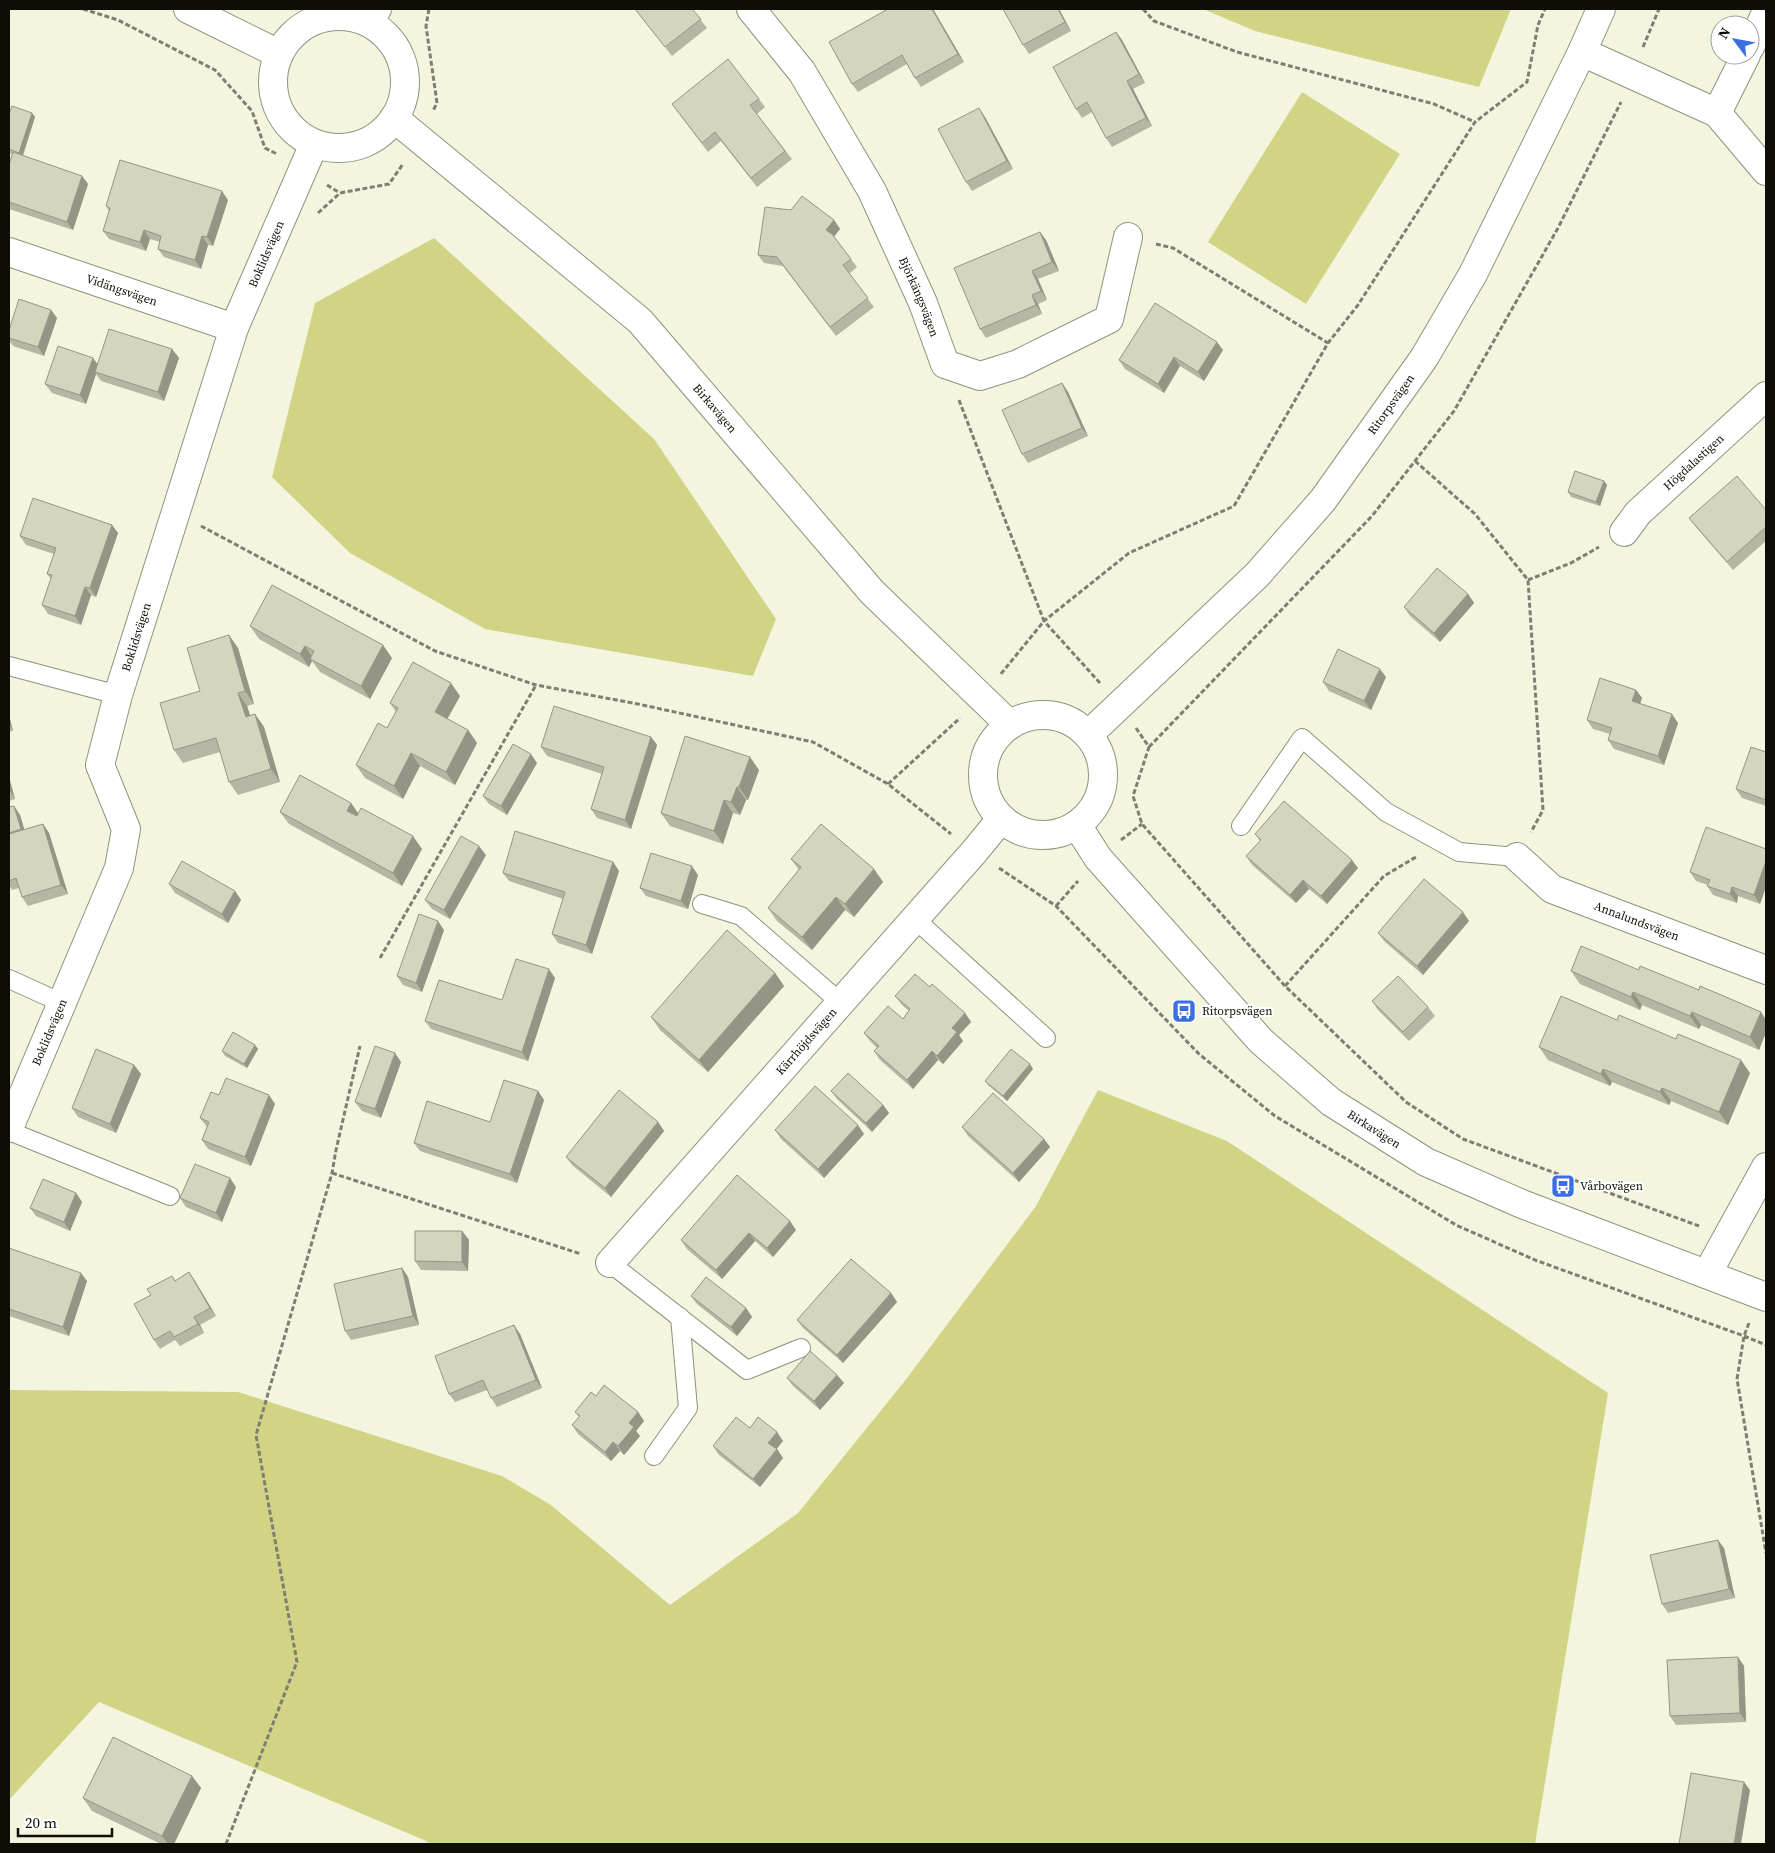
<svg xmlns="http://www.w3.org/2000/svg" width="1775" height="1853" font-family="'Source Serif 4',serif">
<style>
.green{fill:#d2d485}
.lines{fill:none;stroke-linecap:round;stroke-linejoin:round}
.service-casing{stroke:#91927c;stroke-width:20}
.minor-casing{stroke:#91927c;stroke-width:30}
.tertiary-casing{stroke:#91927c;stroke-width:30}
.path{stroke:#7e7f70;stroke-width:3;stroke-dasharray:5 2.5;stroke-linecap:butt}
.service{stroke:#fff;stroke-width:18}
.minor{stroke:#fff;stroke-width:28}
.tertiary{stroke:#fff;stroke-width:28}
.wall{fill:#b6b7a3}
.shaded-wall{fill:#949585}
.building{fill:#d4d5be;stroke:#949585}
.labels{text-anchor:middle;dominant-baseline:central;stroke-width:4;stroke-linejoin:round;paint-order:stroke}
.street-label{font-size:12px;fill:#0e0e06;stroke:#fff}
.poi-label{font-size:12px;fill:#0e0e06;stroke:#fff;text-anchor:start}
</style>
<rect width="100%" height="100%" fill="#f4f5de"/>
<path class="green" d="M1203,9H1511L1479,87L1255,31Z
M1302,92L1400,154L1306,304L1208,242Z
M434,238L654,439L776,619L753,676L485,629L350,553L272,477L315,303Z
M1098,1090L1227,1141L1608,1393L1535,1844H430L426,1841L99,1702L9,1800V1390L238,1392L502,1476L551,1505L670,1605L798,1513L904,1382L1036,1206Z"/>
<g class="lines">
<g class="service-casing">
<path id="service" d="M9,666L118,695
M1241,826L1302,738L1386,812L1459,852L1517,857
M702,904L741,916L841,1003
M915,919L1046,1038
M9,979L62,1003
M9,1131L170,1196
M610,1263L747,1370L801,1348
M654,1456L688,1408L680,1317"/>
</g>
<g class="minor-casing">
<g id="minor">
<path id="s1" d="M751,9L802,72L872,191L923,303L945,364L980,376L1018,364L1109,319L1128,237"/>
<path d="M368,22L377,9"/>
<path d="M1750,47L1766,13"/>
<path d="M1582,52L1717,113L1766,171"/>
<path d="M1717,113L1746,55"/>
<path id="s2" d="M9,252L234,328"/>
<path id="s3" d="M1624,532L1638,513L1766,396"/>
<path id="s4" d="M1517,857L1552,889L1766,970"/>
<path id="s5" d="M9,1128L119,868L126,829L100,765L118,695L234,328L314,144"/>
<path id="s6" d="M610,1263L974,852L1001,819"/>
<path d="M1707,1274L1766,1167"/>
</g>
</g>
<g class="tertiary-casing">
<g id="tertiary">
<path d="M188,9L279,54"/>
<circle cx="339" cy="82" r="66"/>
<path id="s7" d="M394,118L640,321L872,592L1010,725"/>
<circle cx="1043" cy="775" r="60"/>
<path id="s8" d="M1088,735L1257,575L1323,500L1424,358L1473,274L1582,52L1601,9"/>
<path id="s9" d="M1077,825L1098,858L1261,1041L1331,1102L1426,1162L1522,1204L1766,1297"/>
</g>
</g>
<path class="path" d="M83,9L118,20L215,70L252,111L265,148L277,154
M429,9L426,26L437,103L433,111
M1143,9L1154,21L1237,52L1434,104L1475,122
M1643,47L1659,9
M327,185L340,193
M318,213L340,193L389,184L403,164
M1156,244L1173,248L1328,343
M959,400L1044,621L1000,675
M1415,461L1475,514L1528,580L1543,810L1531,832
M201,526L435,651L536,685L638,704L813,742L888,784L951,834
M1528,580L1571,563L1599,547
M1100,683L1044,621L1129,553L1234,506L1328,343L1358,305L1475,122L1527,82L1538,25L1545,9
M1136,728L1149,747L1133,796L1142,824L1285,986L1406,1102L1463,1139L1699,1226
M1149,747L1372,516L1454,411L1558,228L1621,102
M888,784L960,718
M1121,840L1142,824
M999,868L1056,906L1199,1054L1275,1116L1456,1225L1535,1260L1744,1336L1766,1345
M1056,906L1078,881
M380,958L536,685
M1285,986L1384,876L1416,857
M332,1173L581,1254
M1749,1323L1744,1336L1737,1379L1766,1553
M226,1844L297,1662L256,1435L332,1173L336,1150L360,1046"/>
<use href="#service" class="service"/>
<use href="#minor" class="minor"/>
<use href="#tertiary" class="tertiary"/>
</g>
<path class="wall" d="M635,9H692L707,28L672,56Z
M933,9L964,62L921,87L915,78L907,64L858,92L852,84Z
M1059,9L1071,31L1029,54L1023,45Z
M1116,32L1122,40L1145,83L1133,89L1152,126L1112,147L1106,138L1092,112L1082,118L1076,109Z
M759,99L765,107L757,114L792,159L757,187L721,141L708,152L672,104Z
M32,113L35,117L23,156L82,176L88,184L73,230L9,209V165L12,154L9,153V114Z
M985,117L1013,169L972,191L966,182Z
M228,200L213,246L208,245L201,269L164,257L158,249L160,242L150,239L146,251L109,239L103,231L109,211L106,206Z
M834,220L840,229L834,237L857,267L849,274L874,307L836,336L783,266L764,263L758,255Z
M1040,232L1046,240L1059,271L1038,279L1047,300L1038,304L1042,314L986,338L980,329Z
M51,310L57,318L44,356L13,346L9,340V330Z
M172,349L179,358L164,401L101,381L96,374L86,404L52,393L45,384L97,364Z
M1223,350L1204,381L1180,366L1164,393L1125,369L1119,360Z
M1062,383L1068,392L1088,436L1028,463L1022,454Z
M1604,481L1607,485L1600,506L1571,497L1568,492Z
M1766,510V541L1733,570L1695,526L1689,518Z
M112,525L118,533L96,597L91,595L81,625L48,614L42,605L51,579L47,574L54,554L26,545L20,536Z
M1468,594L1474,603L1440,642L1410,616L1404,607Z
M250,626L392,658L370,699L320,672L312,661L309,667L259,639Z
M238,648L254,704L247,706L250,715L255,714L264,727L280,782L238,795L229,782L220,752L183,763L174,750L200,691Z
M1386,677L1371,710L1329,691L1323,682Z
M1636,690L1642,698L1640,704L1678,723L1664,765L1614,749L1608,740L1610,734L1593,729L1587,720Z
M460,696L447,719L468,730L477,743L455,785L420,766L403,799L365,778L356,765L387,728L396,712L390,703Z
M9,715L13,731L9,732Z
M651,737L657,745L631,829L597,818L591,809L602,774L547,756L541,747Z
M1766,752V806L1742,798L1736,789Z
M537,763L507,815L489,804L483,796Z
M759,770L748,800H746L740,815L733,813L723,844L670,826L661,813Z
M9,777L15,799L9,801Z
M351,803L358,813L422,849L402,886L289,824L280,812Z
M14,806L20,815L24,830L43,824L49,833L68,894L28,906L22,897L19,888L12,890L9,885V807Z
M1255,834L1358,868L1327,904L1309,889L1296,903L1252,865L1246,856L1260,841Z
M1766,849V887L1760,904L1738,896L1737,903L1713,895L1707,886L1708,885L1696,881L1690,872Z
M486,855L450,919L432,909L425,900Z
M791,859L874,869L883,882L854,917L845,910L812,950L777,921L768,908L799,870Z
M613,862L619,871L592,954L558,943L552,934L563,899L509,881L503,873Z
M698,875L688,909L646,896L640,888Z
M169,884L235,891L241,900L228,923L175,893Z
M1469,921L1423,975L1384,941L1378,933Z
M444,930L422,992L403,985L397,976Z
M1639,970L1761,1012L1766,1020V1032L1759,1050L1701,1025L1699,1029L1642,1005L1640,1010L1580,984L1571,971Z
M775,973L784,986L708,1072L660,1030L651,1017Z
M555,978L528,1061L431,1029L425,1021L502,1000Z
M930,987L965,1013L971,1022L959,1035L963,1041L943,1064L938,1060L913,1089L880,1060L874,1051L877,1048L870,1041L864,1033L903,1019L909,1011L902,1005L895,996Z
M1372,1001L1428,1007L1435,1016L1409,1041L1378,1010Z
M1617,1020L1750,1073L1728,1125L1671,1101L1669,1105L1612,1082L1610,1086L1548,1060L1539,1047Z
M255,1045L258,1049L247,1068L225,1056L222,1051Z
M401,1062L381,1118L362,1111L355,1102Z
M134,1065L141,1074L116,1133L78,1117L72,1108Z
M1033,1069L1007,1101L988,1085L985,1081Z
M538,1091L544,1100L517,1183L420,1151L414,1143L490,1122Z
M831,1091L883,1105L889,1113L872,1132L837,1099Z
M275,1104L251,1166L208,1149L202,1140L207,1127L200,1118Z
M658,1122L664,1131L611,1197L572,1165L566,1157Z
M962,1127L1044,1139L1050,1147L1019,1182L968,1136Z
M775,1130L864,1134L824,1178L781,1139Z
M236,1187L222,1222L186,1207L180,1198Z
M76,1193L82,1202L70,1231L36,1216L30,1208Z
M796,1230L773,1257L755,1241L722,1279L687,1249L681,1240Z
M462,1231L469,1240L468,1271L421,1270L415,1261Z
M9,1248L87,1281L69,1336L9,1316Z
M402,1268L408,1277L419,1325L351,1340L345,1331Z
M189,1272L195,1281L216,1316L200,1325L204,1333L180,1346L175,1340L160,1349L154,1340L151,1295L172,1276L175,1281Z
M891,1293L897,1302L843,1363L803,1328L797,1320Z
M691,1296L746,1308L752,1317L737,1336L697,1304Z
M520,1334L542,1388L497,1407L491,1398L487,1390L455,1402L449,1394Z
M837,1375L844,1383L820,1410L793,1386L787,1378Z
M596,1396L638,1412L644,1421L636,1431L640,1436L624,1455L620,1451L611,1461L578,1434L572,1425L579,1417L575,1412Z
M750,1428L783,1441L776,1449L783,1458L760,1487L719,1455L713,1446Z
M1724,1548L1735,1598L1668,1613L1662,1604Z
M1738,1657L1744,1666L1746,1722L1676,1725L1670,1716Z
M192,1776L201,1788L174,1844H161L92,1811L83,1798Z"/>
<path class="shaded-wall" d="M932,9H933L964,62L958,54Z
M1058,9H1059L1071,31L1065,22Z
M1116,32L1122,40L1145,83L1139,74Z
M1127,81L1133,89L1152,126L1146,118Z
M979,108L985,117L1013,169L1007,161Z
M32,113L35,117L22,157L19,153Z
M82,176L88,184L73,230L67,222Z
M222,191L228,200L213,246L207,237Z
M834,220L840,229L832,239L826,230Z
M144,230L150,239L146,251L140,242Z
M1040,232L1046,240L1059,271L1052,262Z
M202,236L208,245L201,269L195,260Z
M1032,271L1038,279L1047,300L1041,291Z
M1032,295L1038,304L1042,314L1036,305Z
M51,310L57,318L44,356L38,347Z
M1217,342L1223,350L1204,381L1198,372Z
M172,349L179,358L164,401L158,392Z
M1174,357L1180,366L1164,393L1158,384Z
M93,358L99,366L95,372L96,374L86,404L80,395Z
M1062,383L1068,392L1088,436L1082,428Z
M1604,481L1607,485L1600,506L1596,502Z
M112,525L118,533L96,597L90,588Z
M85,587L91,595L81,625L75,616Z
M1468,594L1474,603L1440,642L1434,633Z
M229,635L238,648L254,704L245,691Z
M383,645L392,658L370,699L361,686Z
M305,646L314,659H310L312,661L309,667L300,654Z
M1380,669L1386,677L1371,710L1364,701Z
M451,683L460,696L444,725L435,712Z
M1636,690L1642,698L1638,710L1632,701Z
M238,693L247,706L255,730L246,717Z
M255,714L264,727L280,782L271,769Z
M1672,714L1678,723L1664,765L1658,756Z
M9,715L13,731L9,724Z
M468,730L477,743L455,785L446,772Z
M651,737L657,745L631,829L625,820Z
M411,753L420,766L403,799L394,786Z
M531,754L537,763L507,815L501,806Z
M750,757L759,770L748,800L739,787Z
M9,777L15,799L9,789Z
M737,787L746,800L740,815L731,802Z
M724,800L733,813L723,844L714,831Z
M351,803L360,816L356,824L347,811Z
M14,806L20,815L27,838L21,829Z
M43,824L49,833L68,894L61,885Z
M413,836L422,849L402,886L393,873Z
M479,846L486,855L450,919L444,910Z
M1352,860L1358,868L1327,904L1321,896Z
M1766,861V887L1760,904L1754,895Z
M613,862L619,871L592,954L586,945Z
M692,866L698,875L688,909L681,901Z
M874,869L883,882L854,917L845,904Z
M1303,880L1309,889L1296,903L1290,895Z
M1732,887L1738,896L1737,903L1730,894Z
M235,891L241,900L228,923L222,914Z
M836,897L845,910L812,950L802,937Z
M1463,912L1469,921L1423,975L1417,966Z
M438,921L444,930L422,992L416,983Z
M549,969L555,978L528,1061L522,1052Z
M775,973L784,986L708,1072L699,1060Z
M1633,992L1642,1005L1640,1010L1631,997Z
M1692,1012L1701,1025L1699,1029L1690,1016Z
M1761,1012L1766,1020V1032L1759,1050L1750,1037Z
M965,1013L971,1022L959,1035L963,1041L943,1064L937,1056L952,1028Z
M255,1045L258,1049L247,1068L244,1064Z
M932,1051L938,1060L913,1089L907,1080Z
M395,1053L401,1062L381,1118L375,1109Z
M1741,1060L1750,1073L1728,1125L1719,1112Z
M1030,1064L1033,1069L1007,1101L1003,1096Z
M134,1065L141,1074L116,1133L110,1124Z
M1603,1069L1612,1082L1610,1086L1601,1074Z
M1662,1088L1671,1101L1669,1105L1660,1092Z
M538,1091L544,1100L517,1183L510,1174Z
M269,1095L275,1104L251,1166L245,1157Z
M883,1105L889,1113L872,1132L866,1123Z
M658,1122L664,1131L611,1197L605,1188Z
M858,1125L864,1134L824,1178L818,1169Z
M1044,1139L1050,1147L1019,1182L1013,1173Z
M230,1178L236,1187L222,1222L216,1213Z
M76,1193L82,1202L70,1231L64,1222Z
M790,1221L796,1230L773,1257L767,1248Z
M462,1231L469,1240L468,1271L462,1262Z
M749,1233L755,1241L722,1279L716,1270Z
M402,1268L408,1277L419,1325L413,1316Z
M189,1272L195,1281L216,1316L210,1308Z
M81,1273L87,1281L69,1336L63,1327Z
M891,1293L897,1302L843,1363L837,1355Z
M746,1308L752,1317L737,1336L731,1327Z
M194,1317L200,1325L204,1333L198,1324Z
M514,1325L520,1334L542,1388L536,1380Z
M837,1375L844,1383L820,1410L814,1401Z
M638,1412L644,1421L636,1431L640,1436L624,1455L618,1446L629,1423Z
M777,1432L783,1441L775,1451L768,1443Z
M613,1442L620,1451L611,1461L605,1452Z
M777,1449L783,1458L760,1487L753,1479Z
M1718,1540L1724,1548L1735,1598L1729,1589Z
M1738,1657L1744,1666L1746,1722L1740,1713Z
M192,1776L201,1788L174,1844H168L162,1836Z
M1744,1782L1750,1790L1741,1844H1734Z"/>
<path class="building" d="M635,9H692L701,19L665,47Z
M888,9H932L958,54L915,78L902,55L852,84L829,42Z
M1003,9H1058L1065,22L1023,45Z
M1116,32L1139,74L1127,81L1146,118L1106,138L1087,102L1076,109L1053,67Z
M728,59L759,99L750,105L785,151L751,178L715,132L702,143L672,104Z
M12,106L32,113L19,153L9,149V114Z
M979,108L1007,161L966,182L938,129Z
M13,152L82,176L67,222L9,202V165Z
M120,160L222,191L207,237L202,236L195,260L158,249L161,236L144,230L140,242L103,231L110,208L106,206Z
M802,196L834,220L826,230L832,234L851,259L843,265L868,298L830,327L777,257L758,255L765,207L791,210Z
M1040,232L1052,262L1032,271L1041,291L1032,295L1036,305L980,329L954,268Z
M19,299L51,310L38,347L9,338V330Z
M1155,303L1217,342L1198,372L1174,357L1158,384L1119,360Z
M109,329L172,349L158,392L95,372Z
M58,346L93,358L80,395L45,384Z
M1062,383L1082,428L1022,454L1002,410Z
M1575,471L1604,481L1596,502L1568,492Z
M1737,476L1766,510V527L1727,562L1689,518Z
M33,498L112,525L90,588L85,587L75,616L42,605L52,575L47,574L56,548L20,536Z
M1437,568L1468,594L1434,633L1404,607Z
M272,585L383,645L361,686L310,659L314,651L305,646L300,654L250,626Z
M229,635L245,691L238,693L246,717L255,714L271,769L229,782L216,738L174,750L160,703L200,691L187,648Z
M1338,649L1380,669L1364,701L1323,682Z
M413,662L451,683L435,712L468,730L446,772L411,753L394,786L356,765L378,723L387,728L398,708L390,703Z
M1600,678L1636,690L1632,701L1672,714L1658,756L1608,740L1612,728L1587,720Z
M554,706L651,737L625,820L591,809L604,767L541,747Z
M685,736L750,757L739,787H737L731,802L724,800L714,831L661,813Z
M513,744L531,754L501,806L483,796Z
M1751,747L1766,752V800L1736,789Z
M300,775L351,803L347,811L357,816L361,808L413,836L393,873L280,812Z
M1284,801L1352,860L1321,896L1303,880L1290,895L1246,856L1261,840L1255,834Z
M14,806L21,829L9,833V807Z
M43,824L61,885L22,897L16,878L9,881V834Z
M821,824L874,869L845,904L836,897L802,937L768,908L801,867L791,859Z
M1706,827L1766,849V861L1754,895L1732,887L1730,894L1707,886L1710,880L1690,872Z
M515,831L613,862L586,945L552,934L565,892L503,873Z
M461,836L479,846L444,910L425,900Z
M651,853L692,866L681,901L640,888Z
M182,861L235,891L222,914L169,884Z
M1424,879L1463,912L1417,966L1378,933Z
M419,914L438,921L416,983L397,976Z
M727,930L775,973L699,1060L651,1017Z
M1581,946L1639,970L1640,966L1699,990L1700,986L1761,1012L1750,1037L1692,1012L1690,1016L1633,992L1631,997L1571,971Z
M516,959L549,969L522,1052L425,1021L439,980L502,1000Z
M915,974L930,987L932,984L965,1013L952,1028L957,1032L937,1056L932,1051L907,1080L874,1051L879,1046L864,1033L888,1006L903,1019L910,1009L895,996Z
M1398,976L1428,1007L1403,1032L1372,1001Z
M1561,996L1617,1020L1619,1015L1676,1039L1678,1034L1741,1060L1719,1112L1662,1088L1660,1092L1603,1069L1601,1074L1539,1047Z
M233,1032L255,1045L244,1064L222,1051Z
M375,1046L395,1053L375,1109L355,1102Z
M96,1049L134,1065L110,1124L72,1108Z
M1011,1049L1030,1064L1003,1096L985,1081Z
M848,1073L883,1105L866,1123L831,1091Z
M226,1078L269,1095L245,1157L202,1140L209,1122L200,1118L211,1092L219,1095Z
M504,1080L538,1091L510,1174L414,1143L427,1101L490,1122Z
M815,1086L858,1125L818,1169L775,1130Z
M619,1090L658,1122L605,1188L566,1157Z
M993,1093L1044,1139L1013,1173L962,1127Z
M195,1164L230,1178L216,1213L180,1198Z
M737,1175L790,1221L767,1248L749,1233L716,1270L681,1240Z
M43,1179L76,1193L64,1222L30,1208Z
M415,1231H462V1262L415,1261Z
M9,1248L81,1273L63,1327L9,1309Z
M851,1259L891,1293L837,1355L797,1320Z
M402,1268L413,1316L345,1331L334,1284Z
M189,1272L210,1308L194,1317L198,1324L174,1337L170,1331L154,1340L134,1304L151,1295L147,1289L172,1276L175,1281Z
M706,1277L746,1308L731,1327L691,1296Z
M514,1325L536,1380L491,1398L483,1380L449,1394L435,1356Z
M810,1351L837,1375L814,1401L787,1378Z
M604,1385L638,1412L629,1423L634,1427L618,1446L613,1442L605,1452L572,1425L580,1416L575,1412L591,1392L596,1396Z
M736,1417L750,1428L758,1417L777,1432L768,1443L777,1449L753,1479L713,1446Z
M1718,1540L1729,1589L1662,1604L1650,1555Z
M1738,1657L1740,1713L1670,1716L1667,1660Z
M113,1737L192,1776L162,1836L83,1798Z
M1691,1773L1744,1782L1734,1844H1679Z"/>
<defs>
<g id="bus-square" transform="scale(1.25)"><rect x="-9" y="-9" width="18" height="18" rx="4" fill="#3b6ede" stroke="#fff"/><path d="M-5-6H5V4H4V6H2V4H-2V6H-4V4H-5ZM-3.5-4V0h7V-4ZM-3.5 1.2v1.5H-2V1.2ZM2 1.2v1.5H3.5V1.2Z" fill="#fff"/></g>
</defs>
<g fill-rule="evenodd">
<use href="#bus-square" x="1184" y="1011"/>
<use href="#bus-square" x="1563" y="1186"/>
</g>
<g class="labels">
<g class="street-label">
<text stroke="none"><textPath href="#s5" startOffset="929">Boklidsvägen</textPath></text>
<text stroke="none"><textPath href="#s2" startOffset="119">Vidängsvägen</textPath></text>
<text stroke="none"><textPath href="#s1" startOffset="335">Björkängsvägen</textPath></text>
<text stroke="none"><textPath href="#s8" startOffset="450">Ritorpsvägen</textPath></text>
<text stroke="none"><textPath href="#s7" startOffset="434">Birkavägen</textPath></text>
<text stroke="none"><textPath href="#s3" startOffset="99">Högdalastigen</textPath></text>
<text stroke="none"><textPath href="#s5" startOffset="524">Boklidsvägen</textPath></text>
<text stroke="none"><textPath href="#s4" startOffset="138">Annalundsvägen</textPath></text>
<text stroke="none"><textPath href="#s5" startOffset="104">Boklidsvägen</textPath></text>
<text stroke="none"><textPath href="#s6" startOffset="296">Kärrhöjdsvägen</textPath></text>
<text stroke="none"><textPath href="#s9" startOffset="428">Birkavägen</textPath></text>
</g>
<g class="poi-label">
<text x="1202" y="1011">Ritorpsvägen</text>
<text x="1580" y="1186">Vårbovägen</text>
</g>
</g>
<rect width="1775" height="1853" fill="none" stroke="#0e0e06" stroke-width="20"/>
<g transform="translate(1735 40) rotate(302)"><circle r="24" fill="#ffffff" stroke="#9f9f9b"/>
<path d="M0-4L9 19L0 12L-9 19Z" fill="#3b6ede"/>
<text y="-8" font-size="14" font-weight="bold" text-anchor="middle" fill="#0e0e06">N</text>
</g>
<path d="M18 1828v8h94v-8" fill="none" stroke="#0e0e06" stroke-width="2.5"/>
<text x="25" y="1828" font-size="15" fill="#0e0e06" stroke="#ffffff" stroke-width="4" paint-order="stroke">20 m</text>
</svg>
